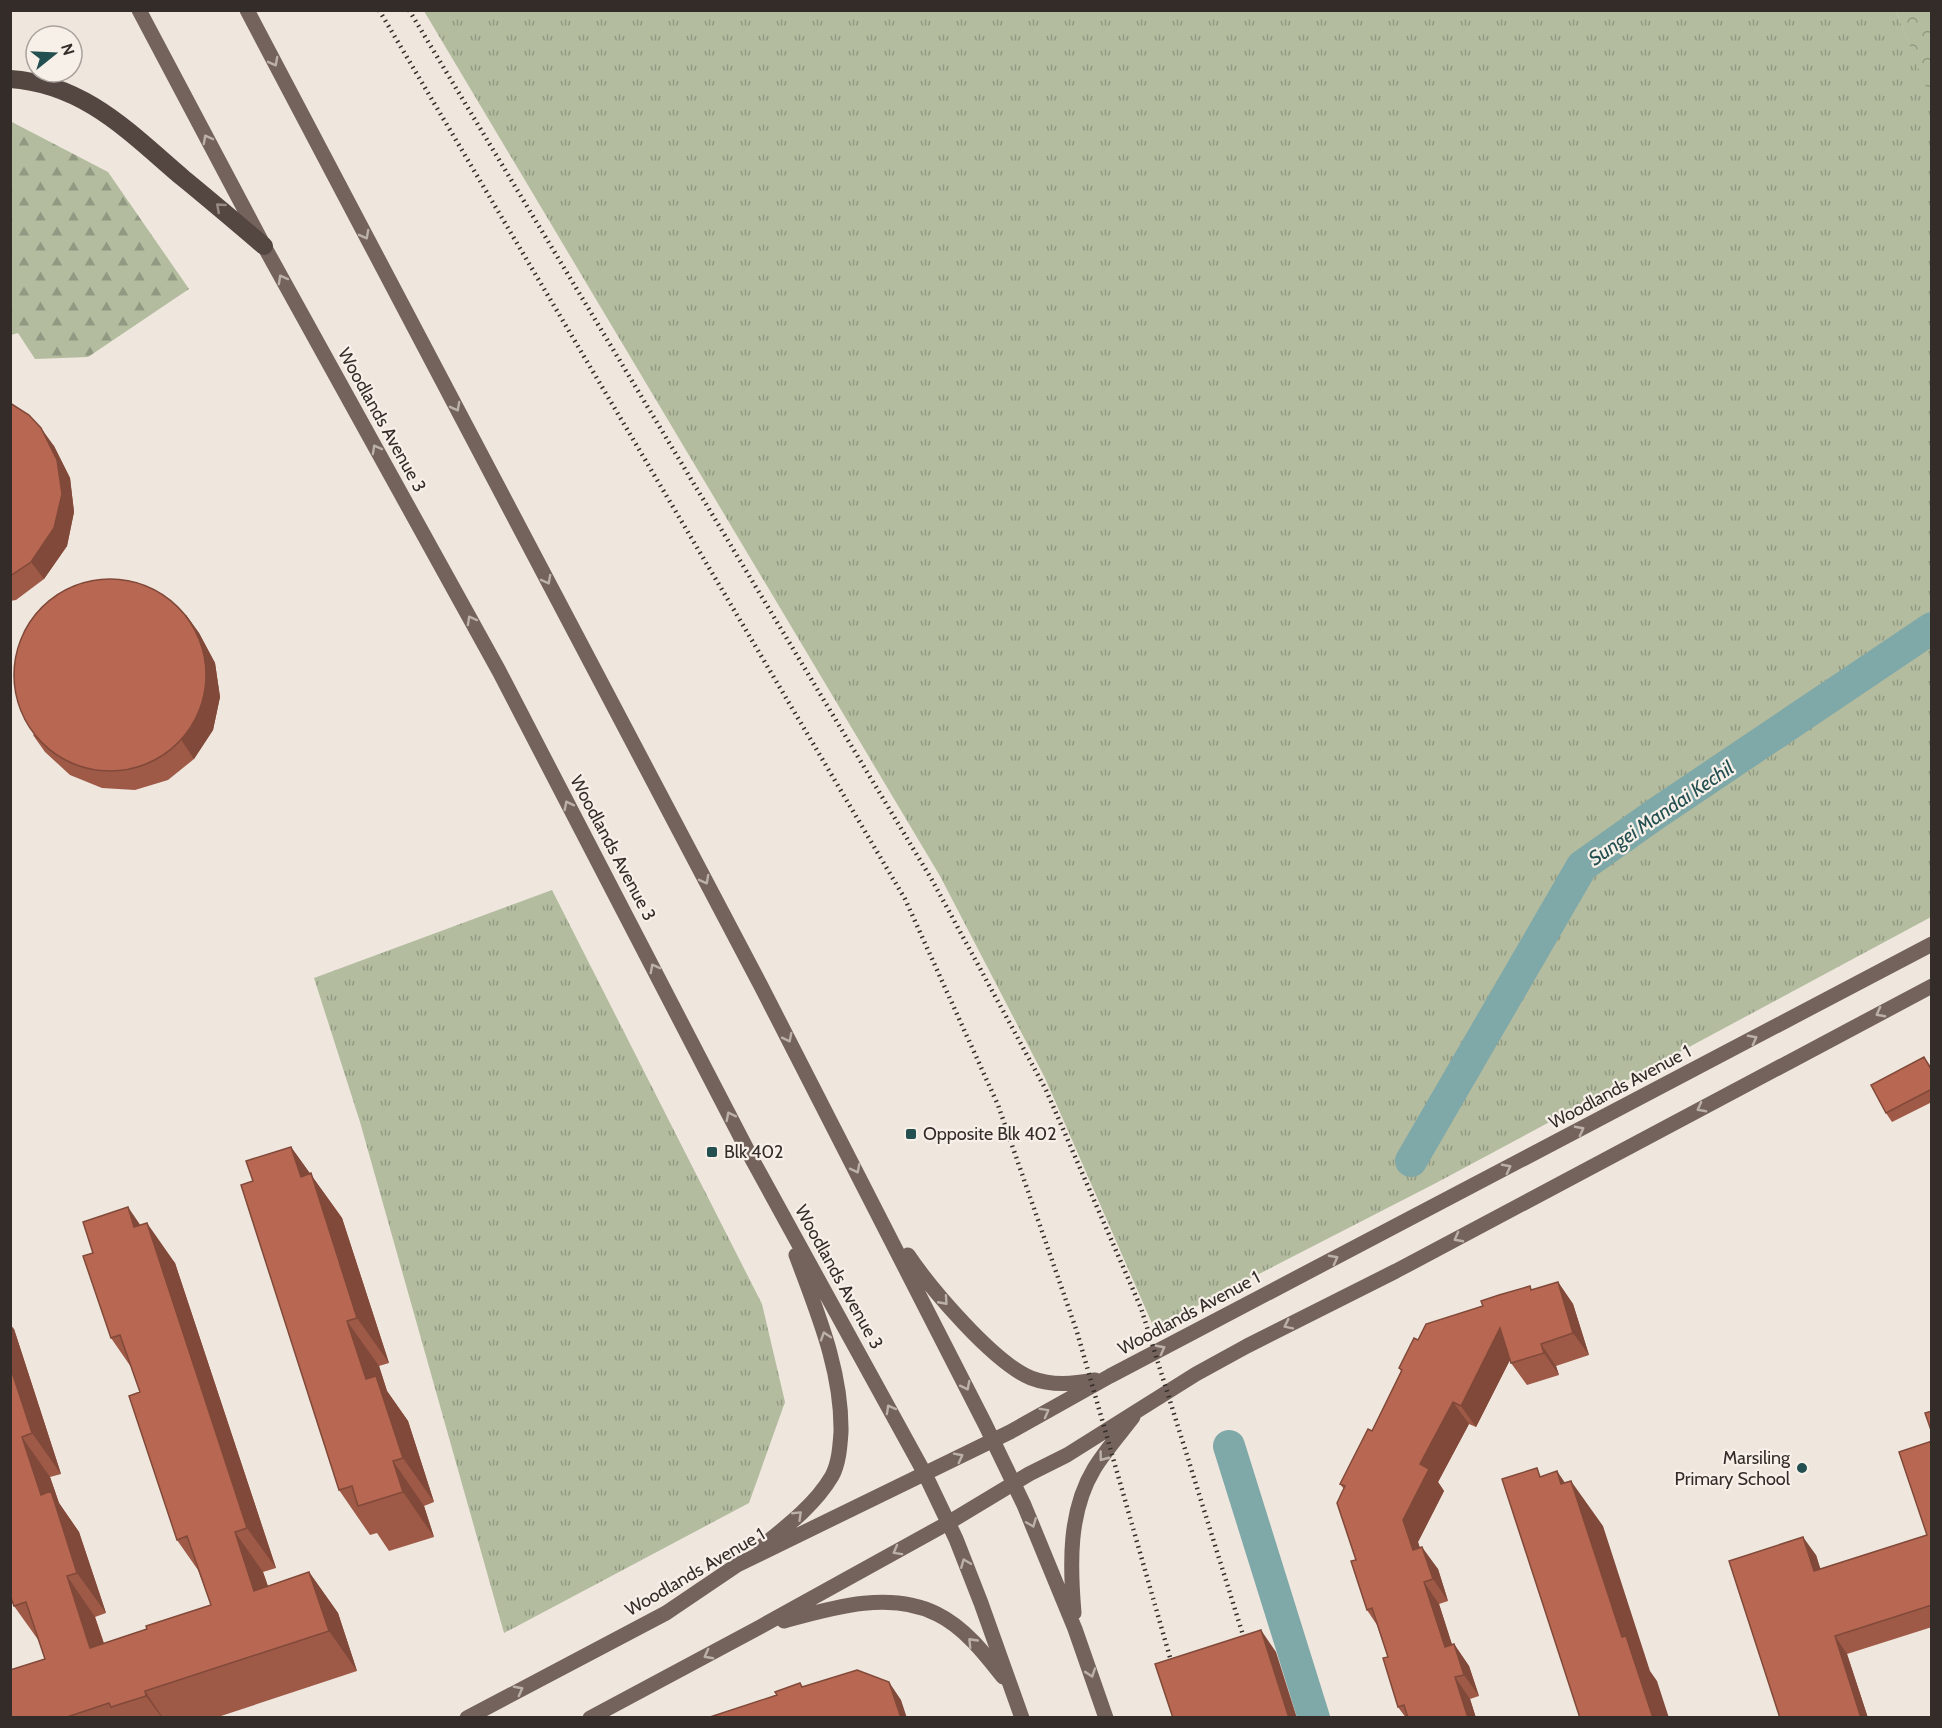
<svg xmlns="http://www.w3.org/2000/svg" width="1942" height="1728" font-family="Cabin,sans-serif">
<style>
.grass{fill:url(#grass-tufts)}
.forest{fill:url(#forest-firs)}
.park{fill:url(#park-crowns)}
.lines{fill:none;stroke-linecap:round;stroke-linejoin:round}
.canal{stroke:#7fa8a9;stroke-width:32}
.major{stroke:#74635c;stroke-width:15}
.highway{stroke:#544641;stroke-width:18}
.rail{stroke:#342c29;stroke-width:4.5;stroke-dasharray:1.5 4.5;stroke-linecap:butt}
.wall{fill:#9e5947}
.shaded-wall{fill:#814939}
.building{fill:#b86852;stroke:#814939;stroke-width:1.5}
.oneway{stroke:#bcb1aa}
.oneway2{stroke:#958a84}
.poi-dot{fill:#234f51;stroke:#f7f0e9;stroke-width:2}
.labels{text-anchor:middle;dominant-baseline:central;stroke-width:4.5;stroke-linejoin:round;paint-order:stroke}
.street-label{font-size:18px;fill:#342c29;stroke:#f7f0e9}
.poi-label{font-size:18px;fill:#342c29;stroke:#f7f0e9;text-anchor:start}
.water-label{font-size:20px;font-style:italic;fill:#234f51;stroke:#f7f0e9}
</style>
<defs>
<pattern id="grass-tufts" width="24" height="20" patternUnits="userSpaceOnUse" patternTransform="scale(1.5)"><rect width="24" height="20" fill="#b3bc9f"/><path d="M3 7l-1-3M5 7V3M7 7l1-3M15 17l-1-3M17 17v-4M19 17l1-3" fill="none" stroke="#929982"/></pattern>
<pattern id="forest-firs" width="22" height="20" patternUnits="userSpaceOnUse" patternTransform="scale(1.5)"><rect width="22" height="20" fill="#b3bc9f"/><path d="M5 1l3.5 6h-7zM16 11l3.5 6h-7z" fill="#929982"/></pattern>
<pattern id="park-crowns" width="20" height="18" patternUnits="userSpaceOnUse" patternTransform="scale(1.5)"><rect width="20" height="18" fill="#b3bc9f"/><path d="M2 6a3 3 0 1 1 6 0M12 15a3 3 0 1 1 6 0" fill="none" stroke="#929982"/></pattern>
</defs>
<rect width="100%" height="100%" fill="#efe6dd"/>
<path class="grass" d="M424,11H1896L1932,100L1931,917L1436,1183L1154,1328L1045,1078L940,876Z
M552,890L762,1304L785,1402L749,1503L504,1633L360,1122L314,978Z"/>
<path class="forest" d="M10,121L108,172L189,289L88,357L35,359L18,333L11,335Z"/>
<path class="park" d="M1896,11H1931V100Z"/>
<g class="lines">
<path class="canal" d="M1411,1161L1582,866L1657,813L1932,628
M1229,1446L1314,1718"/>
<path class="major" d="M139,10L264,246L499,671L753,1161L925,1474L956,1539L981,1603L1022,1718
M247,10L761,986L985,1424L1024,1505L1075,1629L1106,1718
M908,1255C931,1289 994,1363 1031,1378C1052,1386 1073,1384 1095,1380
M761,1547C786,1527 815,1505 832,1476C839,1463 840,1446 841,1432C842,1370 817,1312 796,1255
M1074,1613C1070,1566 1068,1512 1094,1469C1105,1451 1120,1434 1133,1417
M784,1621C831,1608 890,1590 937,1614C964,1627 985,1654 1003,1677
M467,1718L666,1613L737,1565L1010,1432L1110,1376L1932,944
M590,1718L760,1627L948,1523L1029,1474L1067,1455L1196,1374L1247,1346L1396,1271L1932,986"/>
<path class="highway" d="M10,79C85,84 130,133 183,178C210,200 237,223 264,246"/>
<path class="rail" d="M379,10L905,899L998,1105L1077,1332L1175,1675
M409,10L932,880L1046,1090L1141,1308L1248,1651"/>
</g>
<path class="wall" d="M10,403L54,446L70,478L74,512L67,546L44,579L16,600L10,601Z
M186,615L199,633L215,663L220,697L213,730L194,759L168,780L135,790L102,788L70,775L45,752L33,735Z
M1924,1057L1932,1068V1102L1892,1122L1886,1113Z
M291,1147L342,1218L389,1363L379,1366L387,1391L408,1421L434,1502L424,1506L434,1537L389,1551L377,1533L370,1535L339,1490Z
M140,1225L175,1263L276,1568L263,1572L268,1586L309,1572L338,1613L357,1671L215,1718H10L45,1659L39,1641L14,1606V1329L61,1474L50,1477L59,1503L79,1532L106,1613L95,1617L104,1643L147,1629L211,1605L198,1570L177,1540L140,1392L131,1367L111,1338L93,1253Z
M1558,1282L1573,1304L1589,1355L1556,1366L1559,1375L1527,1385L1511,1363L1510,1360L1476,1427L1469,1424L1438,1482L1444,1491L1418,1542L1420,1548L1438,1569L1448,1601L1439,1604L1452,1645L1454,1644L1469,1666L1479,1696L1470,1699L1476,1718H1406L1398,1707L1388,1657L1377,1625L1367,1610L1356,1560L1344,1489L1340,1484L1372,1431L1401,1371L1399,1368L1418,1340L1533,1290Z
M1932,1441V1627L1847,1654L1868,1718H1780L1816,1555L1820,1569L1927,1535Z"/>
<path class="shaded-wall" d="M41,428L54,446L70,478L74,512L67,546L44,579L31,562Z
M186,615L199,633L215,663L220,697L213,730L194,759L182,741Z
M291,1147L342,1218L389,1363L357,1318L301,1177Z
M128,1207L154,1245L147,1223L175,1263L276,1568L247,1528L134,1227Z
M1558,1282L1573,1304L1589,1355L1573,1333Z
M347,1321L379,1366L387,1391L408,1421L434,1502L403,1458L366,1379Z
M10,1324L14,1329L61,1474L32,1433L10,1366Z
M1500,1328L1515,1350L1476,1427L1461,1406Z
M1541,1344L1556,1366L1559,1375L1544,1353Z
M1453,1402L1469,1424L1438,1482L1444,1491L1418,1542L1428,1572L1413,1550L1403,1520L1420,1464Z
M22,1437L50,1477L59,1503L79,1532L106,1613L77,1573L41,1495Z
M393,1461L424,1506L434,1537L403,1492Z
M1557,1471L1578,1502L1571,1481L1603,1526L1650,1671L1657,1681L1669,1718H1653L1561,1484Z
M235,1532L263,1572L283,1631L254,1591Z
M1803,1537L1816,1555L1827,1589L1814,1571Z
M1422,1547L1438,1569L1448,1601L1433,1579Z
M309,1572L338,1613L357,1671L329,1631Z
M67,1576L95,1617L118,1688L90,1648Z
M1424,1582L1439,1604L1460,1669L1445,1647Z
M1261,1630L1276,1652L1297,1718H1289Z
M1835,1636L1847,1654L1868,1718H1861Z
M1454,1644L1469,1666L1479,1696L1464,1675Z
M1455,1677L1470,1699L1476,1718H1468Z
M889,1682L901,1700L907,1718H901Z
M145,1691L163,1718H162L146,1696Z"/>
<path class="building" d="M10,403L29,415L41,428L57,460L62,494L54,528L31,562L10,576Z
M14 675a96 96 0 1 1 192 0a96 96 0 1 1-192 0Z
M1924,1057L1932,1071V1089L1886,1113L1871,1085Z
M291,1147L301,1177L311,1173L357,1318L347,1321L366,1379L376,1376L403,1458L393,1461L403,1492L358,1506L352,1486L339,1490L241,1185L253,1181L246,1161Z
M128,1207L134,1227L147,1223L231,1479L247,1528L235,1532L254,1591L309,1572L329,1631L145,1691L146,1696L111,1707L109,1703L64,1718H10V1670L45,1659L26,1602L14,1606L10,1595V1366L32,1433L22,1437L41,1495L51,1491L77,1573L67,1576L90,1648L147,1629L146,1626L211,1605L187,1536L177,1540L129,1396L140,1392L120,1335L111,1338L83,1256L93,1253L83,1222Z
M1558,1282L1573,1333L1541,1344L1544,1353L1511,1363L1500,1328L1461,1406L1453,1402L1420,1464L1429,1469L1403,1520L1413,1550L1422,1547L1433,1579L1424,1582L1445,1647L1454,1644L1464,1675L1455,1677L1468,1718H1408L1404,1705L1398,1707L1383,1658L1388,1657L1372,1608L1367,1610L1351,1561L1356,1560L1337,1503L1345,1486L1340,1484L1368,1429L1372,1431L1402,1370L1399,1368L1414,1338L1418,1340L1426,1324L1483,1306L1481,1301L1499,1295L1530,1286L1531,1290Z
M1932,1411V1433L1925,1413Z
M1932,1441V1605L1835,1636L1861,1718H1780L1729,1561L1803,1537L1814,1571L1927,1535L1899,1452Z
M1537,1468L1540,1477L1557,1471L1561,1484L1571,1481L1622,1637L1626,1636L1653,1718H1580L1502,1479Z
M1261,1630L1289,1718H1173L1155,1664Z
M857,1670L889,1682L901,1718H707L777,1695L775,1692L800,1683L802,1687Z"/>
<defs><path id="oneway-chevron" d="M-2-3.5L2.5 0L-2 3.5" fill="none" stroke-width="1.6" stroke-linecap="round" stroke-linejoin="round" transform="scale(1.5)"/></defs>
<g class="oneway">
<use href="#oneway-chevron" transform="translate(274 62) rotate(62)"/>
<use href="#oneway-chevron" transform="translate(207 139) rotate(-118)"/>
<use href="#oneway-chevron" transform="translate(365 235) rotate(62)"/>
<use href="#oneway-chevron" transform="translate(282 279) rotate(-119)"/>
<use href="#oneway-chevron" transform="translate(456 407) rotate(62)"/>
<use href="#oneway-chevron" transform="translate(376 449) rotate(-119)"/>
<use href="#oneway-chevron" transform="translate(547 580) rotate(62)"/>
<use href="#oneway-chevron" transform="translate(471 620) rotate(-119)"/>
<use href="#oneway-chevron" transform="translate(568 805) rotate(-117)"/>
<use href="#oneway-chevron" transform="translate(705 880) rotate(62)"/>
<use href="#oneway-chevron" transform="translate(654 968) rotate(-118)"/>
<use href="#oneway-chevron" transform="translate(1880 1013) rotate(152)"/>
<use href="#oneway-chevron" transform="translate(788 1038) rotate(63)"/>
<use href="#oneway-chevron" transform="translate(1753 1039) rotate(-28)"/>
<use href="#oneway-chevron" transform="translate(1701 1108) rotate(152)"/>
<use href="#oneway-chevron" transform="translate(730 1116) rotate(-117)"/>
<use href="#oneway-chevron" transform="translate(1580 1130) rotate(-28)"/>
<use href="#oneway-chevron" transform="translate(1507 1168) rotate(-28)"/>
<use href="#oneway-chevron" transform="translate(856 1169) rotate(63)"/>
<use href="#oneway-chevron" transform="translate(1458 1238) rotate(152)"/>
<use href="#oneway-chevron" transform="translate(1334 1259) rotate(-28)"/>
<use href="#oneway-chevron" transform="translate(944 1301) rotate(48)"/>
<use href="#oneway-chevron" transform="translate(1288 1325) rotate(154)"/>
<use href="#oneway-chevron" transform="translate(825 1336) rotate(-108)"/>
<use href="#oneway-chevron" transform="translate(1161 1349) rotate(-28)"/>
<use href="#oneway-chevron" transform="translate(966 1386) rotate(63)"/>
<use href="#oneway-chevron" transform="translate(890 1409) rotate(-119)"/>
<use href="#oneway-chevron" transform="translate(1045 1412) rotate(-29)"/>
<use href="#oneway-chevron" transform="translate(959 1457) rotate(-27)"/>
<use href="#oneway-chevron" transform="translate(1103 1457) rotate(127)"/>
<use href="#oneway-chevron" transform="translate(798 1515) rotate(-44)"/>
<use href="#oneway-chevron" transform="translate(1032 1523) rotate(68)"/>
<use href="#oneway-chevron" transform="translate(897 1551) rotate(151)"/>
<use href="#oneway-chevron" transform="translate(965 1563) rotate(-112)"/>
<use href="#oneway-chevron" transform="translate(972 1642) rotate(-134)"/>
<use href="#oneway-chevron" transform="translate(708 1655) rotate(152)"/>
<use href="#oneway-chevron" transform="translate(1091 1673) rotate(71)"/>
<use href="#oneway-chevron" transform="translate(519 1690) rotate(-28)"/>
</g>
<use class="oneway2" href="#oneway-chevron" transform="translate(220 207) rotate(-139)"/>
<g class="poi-dot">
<rect x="905" y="1128" width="12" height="12" rx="3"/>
<rect x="706" y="1146" width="12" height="12" rx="3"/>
<circle cx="1802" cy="1468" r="6"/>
</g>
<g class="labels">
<g class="street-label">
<text transform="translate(382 420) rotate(61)">Woodlands Avenue 3</text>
<text transform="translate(613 848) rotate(62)">Woodlands Avenue 3</text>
<text transform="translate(1620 1087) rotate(-28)">Woodlands Avenue 1</text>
<text transform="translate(839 1277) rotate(61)">Woodlands Avenue 3</text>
<text transform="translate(1189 1313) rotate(-28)">Woodlands Avenue 1</text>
<text transform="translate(695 1572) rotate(-30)">Woodlands Avenue 1</text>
</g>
<g class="poi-label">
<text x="923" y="1134">Opposite Blk 402</text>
<text x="724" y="1152">Blk 402</text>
<text x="1790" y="1458" text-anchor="end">Marsiling<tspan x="1790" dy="21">Primary School</tspan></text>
</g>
<g class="water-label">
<text transform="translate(1661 813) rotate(-34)">Sungei Mandai Kechil</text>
</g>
</g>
<rect width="1942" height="1728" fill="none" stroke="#342c29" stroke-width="24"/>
<g transform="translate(54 54) rotate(72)"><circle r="28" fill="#f7f0e9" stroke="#a9a29c" stroke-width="1.5"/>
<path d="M0-4.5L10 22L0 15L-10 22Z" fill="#234f51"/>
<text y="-9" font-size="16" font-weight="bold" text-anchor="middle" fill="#342c29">N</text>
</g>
</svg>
